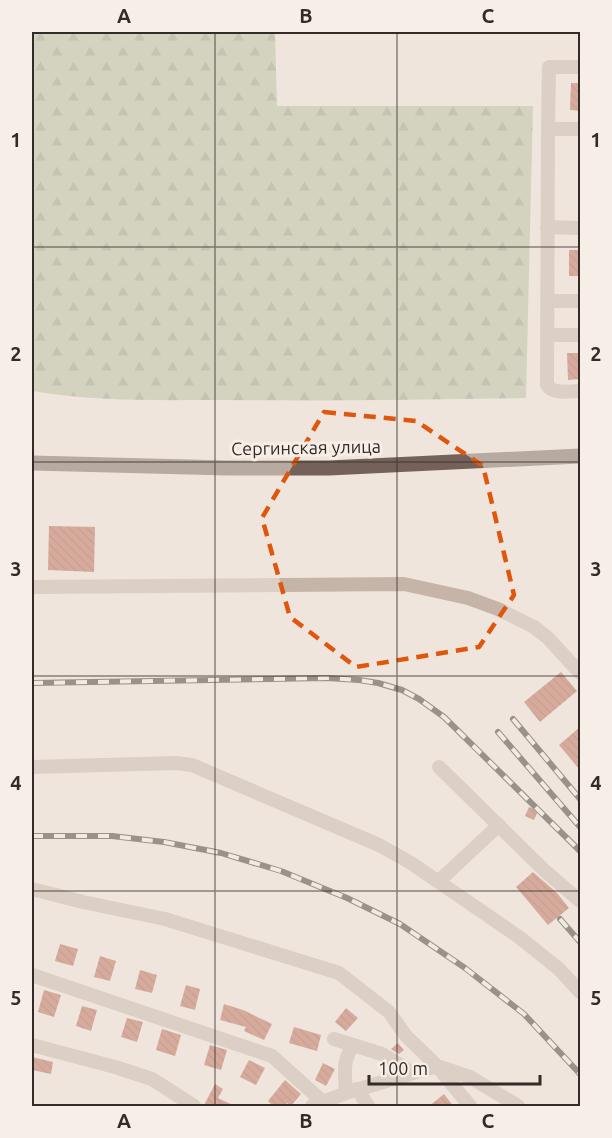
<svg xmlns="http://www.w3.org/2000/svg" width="612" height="1138" font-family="Ubuntu,sans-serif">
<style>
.forest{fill:url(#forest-firs)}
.building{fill:url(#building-back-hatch)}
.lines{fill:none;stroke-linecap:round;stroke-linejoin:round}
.minor{stroke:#c6b4a9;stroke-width:14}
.major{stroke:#74625a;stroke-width:15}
.rail-casing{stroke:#342b28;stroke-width:6}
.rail{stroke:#f7efe7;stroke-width:4;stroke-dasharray:11;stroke-linecap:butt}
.marked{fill:none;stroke:#df570d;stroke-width:4.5;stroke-dasharray:12 8;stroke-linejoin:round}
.grid{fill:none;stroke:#342b28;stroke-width:1.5;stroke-opacity:0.55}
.labels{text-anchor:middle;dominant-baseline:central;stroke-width:6;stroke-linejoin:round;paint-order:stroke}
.street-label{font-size:18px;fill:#342b28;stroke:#f7efe7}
.neatline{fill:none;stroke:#342b28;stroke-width:2}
.grid-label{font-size:20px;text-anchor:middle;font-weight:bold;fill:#342b28}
</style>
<defs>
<pattern id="forest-firs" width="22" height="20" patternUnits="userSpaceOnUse" patternTransform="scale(1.5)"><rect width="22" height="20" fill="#b4bd9d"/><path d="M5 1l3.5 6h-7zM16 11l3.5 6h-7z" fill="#939a80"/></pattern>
<pattern id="building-back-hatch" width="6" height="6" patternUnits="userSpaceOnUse" patternTransform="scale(1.5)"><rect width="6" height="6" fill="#ba634f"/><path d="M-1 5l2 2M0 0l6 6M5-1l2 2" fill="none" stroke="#985242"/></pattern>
</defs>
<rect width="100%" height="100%" fill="#efe5dc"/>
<path class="forest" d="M32,32H275L277,106H533L526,398C426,400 325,401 224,400C160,400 96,402 33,391Z"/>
<path class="building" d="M571,83H580V111L570,110Z
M569,250H580V276H569Z
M567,353H580V379L568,380Z
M49,526L95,527L94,572L48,570Z
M561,672L577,691L540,722L524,702Z
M580,727V770L559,745Z
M529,807L538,811L534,820L525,816Z
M533,872L557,893L569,908L548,925L516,887Z
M60,944L78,949L73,966L55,961Z
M100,956L116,961L110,981L94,977Z
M140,970L157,975L152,993L135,989Z
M186,985L200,989L195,1010L180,1006Z
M44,990L61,995L54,1017L38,1012Z
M224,1004L243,1010L272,1024L264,1040L244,1031L246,1027L220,1020Z
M82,1006L97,1010L91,1031L76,1026Z
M346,1008L358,1018L346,1031L335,1022Z
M127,1018L143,1022L137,1042L121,1037Z
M294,1027L321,1035L317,1051L289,1043Z
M162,1029L181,1035L175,1056L156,1050Z
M398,1043L404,1050L399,1054L391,1049Z
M210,1045L227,1050L221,1070L204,1065Z
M32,1057L53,1062L51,1074L32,1070Z
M249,1060L265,1068L256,1085L240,1077Z
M323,1063L335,1069L326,1086L315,1080Z
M285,1080L301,1094L291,1106L287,1103L284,1107H274L268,1101Z
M215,1084L223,1089L218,1098L237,1107H203Z
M444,1094L454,1107H428Z"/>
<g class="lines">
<path class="minor" d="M580,67H549L548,129H580
M548,129L547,385C553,395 570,391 580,391
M547,227L580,228
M548,301H580
M548,335H580
M32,587L404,584L468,598L498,609L534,627L548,638L580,673
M32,767L176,763L192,765L379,845L411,863L519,937L559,969L580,992
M439,767L545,871L580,901
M439,881L499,825
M32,889L83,902L165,919L339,973L389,1012L406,1036L437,1066L470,1106
M32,975L272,1056L323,1102L325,1106
M334,1039L382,1054L413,1073
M32,1045L115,1067L152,1079L194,1106
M357,1089L368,1106
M346,1093C345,1076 342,1060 353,1046
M312,1106L346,1093L437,1066L470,1077L518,1106"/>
<path class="major" d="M32,463L228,468H329L580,456"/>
<g class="rail-casing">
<path id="rail" d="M32,683L327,678L359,680L378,683L402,690L419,699L444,717L580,851
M513,719L580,799
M498,732L580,827
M32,836H112L164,842L221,853L281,871L347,898L400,924L465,968L524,1014L580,1074
M560,919L580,942"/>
</g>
<use href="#rail" class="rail"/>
</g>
<path d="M0 0H612V1138H0ZM324,412L416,421L483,466L514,595L479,647L356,667L290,617L262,518Z" fill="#efe5dc" fill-opacity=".55" fill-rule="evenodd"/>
<path class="marked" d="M324,412L416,421L483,466L514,595L479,647L356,667L290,617L262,518Z"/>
<path class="grid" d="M215,32V1106M397,32V1106M32,247H580M32,462H580M32,676H580M32,891H580"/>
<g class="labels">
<g class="street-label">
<text transform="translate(306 447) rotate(-1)">Сергинская улица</text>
</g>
</g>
<rect width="612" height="1138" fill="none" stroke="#f7efe7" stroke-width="66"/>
<path d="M369 1075v9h171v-9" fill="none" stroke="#342b28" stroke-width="3"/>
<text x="378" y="1075" font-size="18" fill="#342b28" stroke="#f7efe7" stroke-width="4.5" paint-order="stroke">100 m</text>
<rect x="33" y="33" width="546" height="1072" class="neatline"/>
<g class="grid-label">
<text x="124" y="23">A</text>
<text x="306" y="23">B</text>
<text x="488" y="23">C</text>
<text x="16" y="147">1</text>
<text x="596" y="147">1</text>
<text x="16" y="361">2</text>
<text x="596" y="361">2</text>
<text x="16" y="576">3</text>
<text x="596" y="576">3</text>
<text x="16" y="790">4</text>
<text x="596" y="790">4</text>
<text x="16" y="1005">5</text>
<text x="596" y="1005">5</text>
<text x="124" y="1128">A</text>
<text x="306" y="1128">B</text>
<text x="488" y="1128">C</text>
</g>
</svg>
